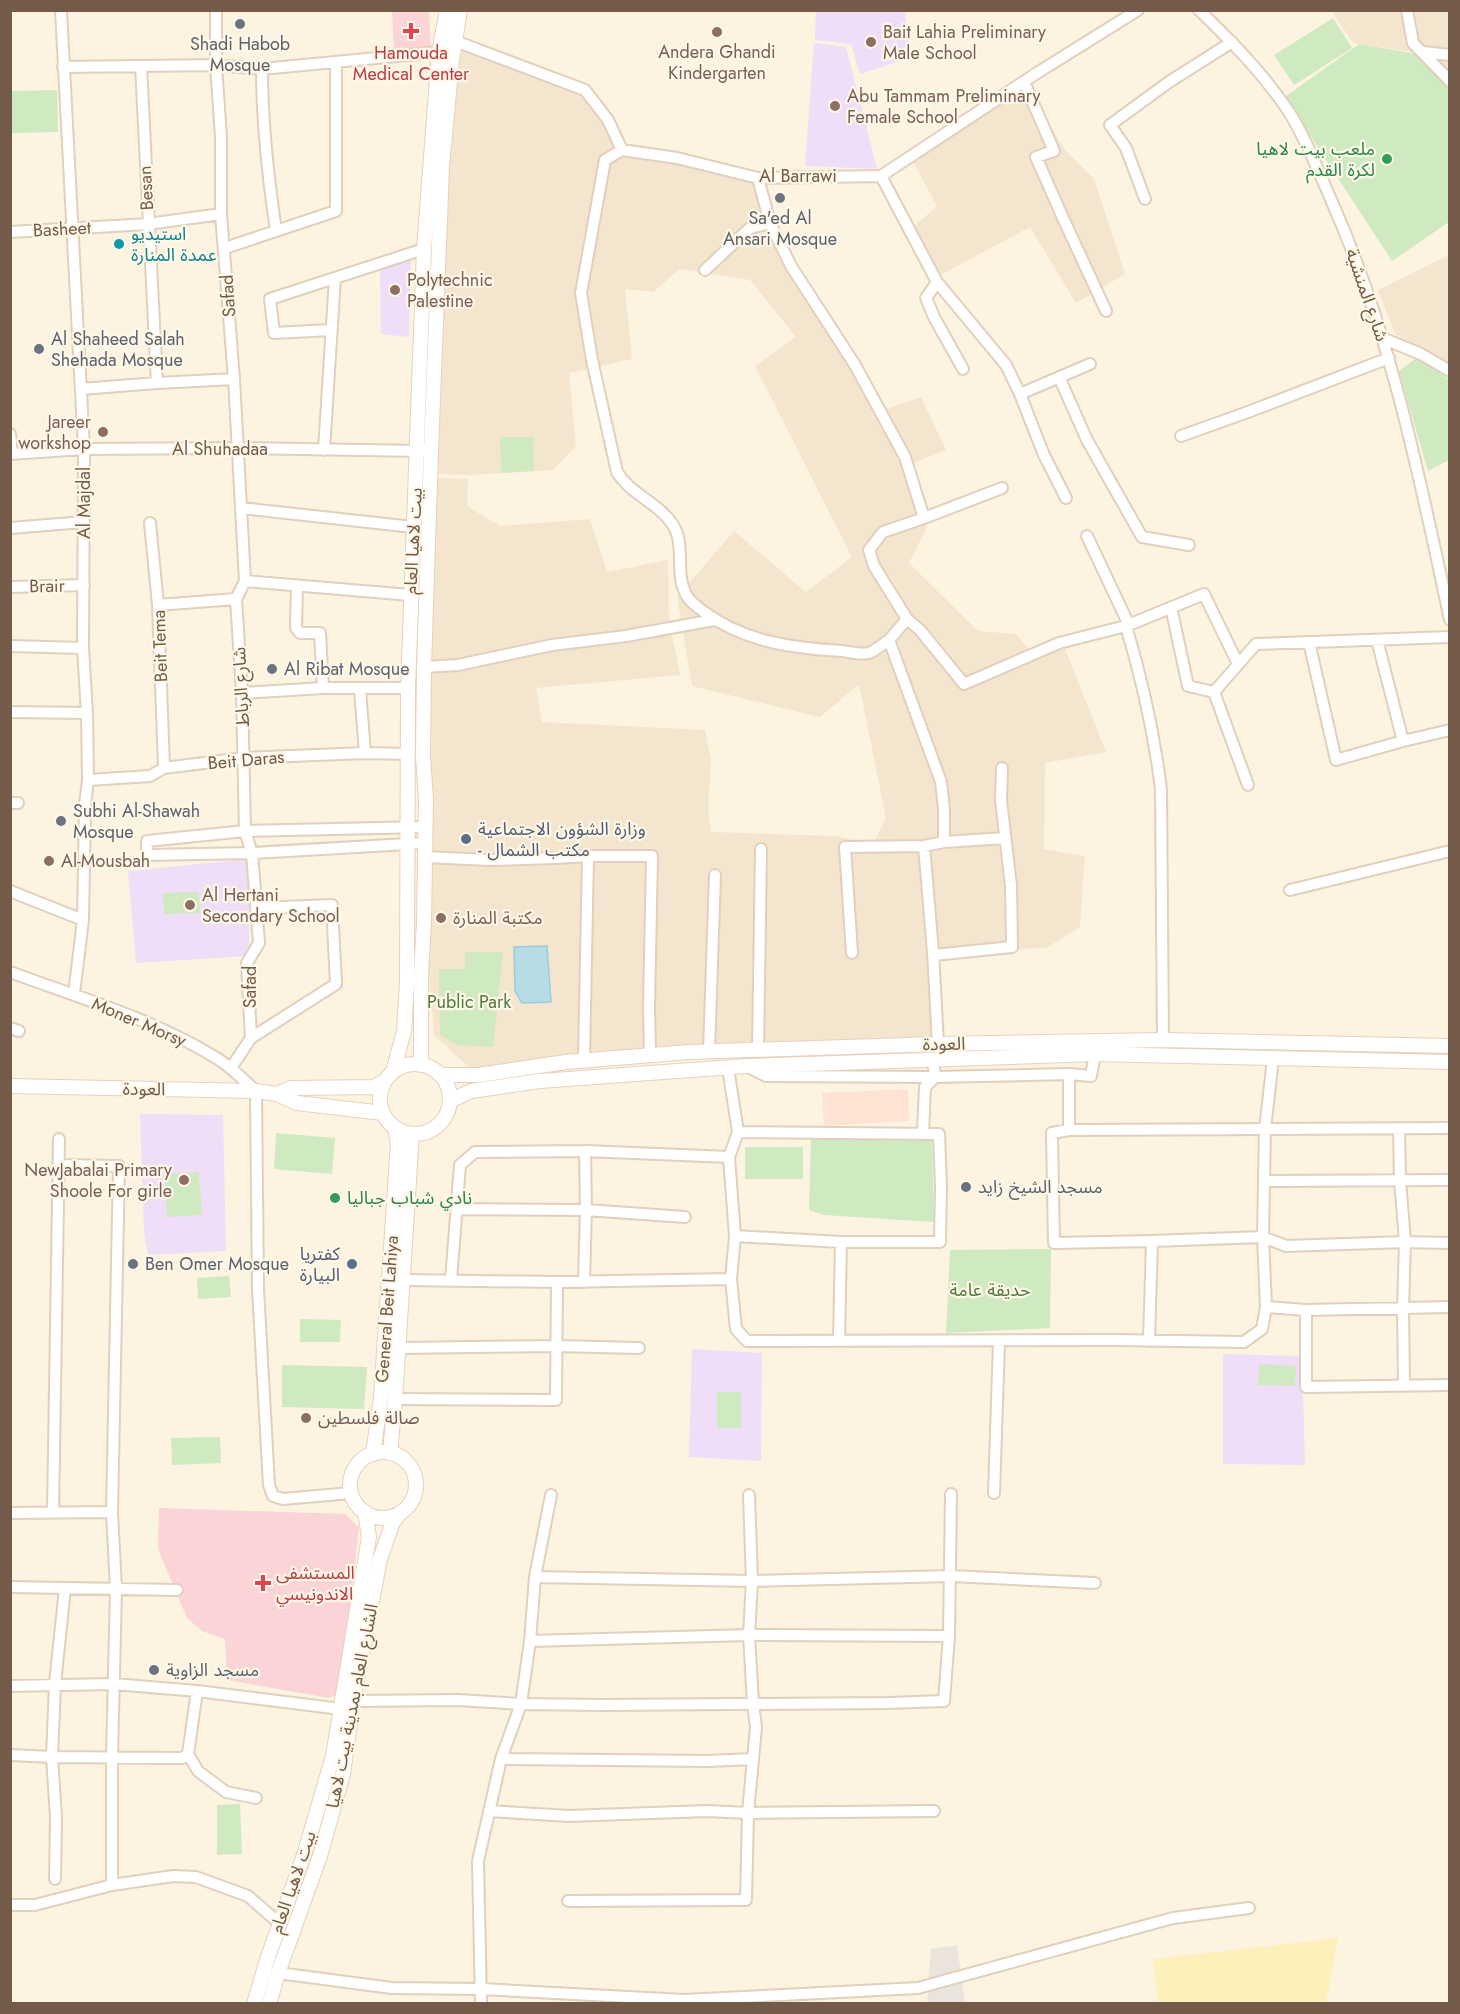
<svg xmlns="http://www.w3.org/2000/svg" width="1460" height="2014" font-family="Jost,'Noto Sans Arabic',sans-serif">
<style>
.residential{fill:#f4e5cf}
.commercial{fill:#fde3d4}
.industrial{fill:#ebe4dc}
.education{fill:#f0def8}
.medical{fill:#fad4d7}
.green{fill:#cfeac0}
.sand{fill:#fcf1bb}
.water{fill:#b6dce6;stroke:#9ccbd8;stroke-width:1.5}
.lines{fill:none;stroke-linecap:round;stroke-linejoin:round}
.minor-casing{stroke:#e0d0bd;stroke-width:14}
.secondary-casing{stroke:#e6d1bb;stroke-width:16}
.minor{stroke:#fff;stroke-width:10}
.secondary{stroke:#fff;stroke-width:14}
.worship-dot{fill:#6b7280;stroke:#fff7e7;stroke-width:2}
.health-dot{fill:#e0444e;stroke:#fff7e7;stroke-width:2}
.education-dot{fill:#8d6e63;stroke:#fff7e7;stroke-width:2}
.leisure-dot{fill:#2e9e5b;stroke:#fff7e7;stroke-width:2}
.culture-dot{fill:#0f9aa8;stroke:#fff7e7;stroke-width:2}
.service-dot{fill:#5c6f8a;stroke:#fff7e7;stroke-width:2}
.labels{text-anchor:middle;dominant-baseline:central;stroke-width:4.5;stroke-linejoin:round;paint-order:stroke}
.education-label{font-size:18px;fill:#785e54;stroke:#fff7e7;text-anchor:start}
.worship-label{font-size:18px;fill:#5b616d;stroke:#fff7e7;text-anchor:start}
.health-label{font-size:18px;fill:#be3a42;stroke:#fff7e7}
.leisure-label{font-size:18px;fill:#27864d;stroke:#fff7e7;text-anchor:end}
.street-label{font-size:18px;fill:#745a48;stroke:#fff7e7}
.culture-label{font-size:18px;fill:#0d838f;stroke:#fff7e7;text-anchor:start}
.service-label{font-size:18px;fill:#4e5e75;stroke:#fff7e7;text-anchor:start}
.park-label{font-size:18px;fill:#4e7940;stroke:#fff7e7}
</style>
<rect width="100%" height="100%" fill="#fcf3e1"/>
<path class="residential" d="M1332,11H1449V80L1419,53L1353,43Z
M460,49L491,58L582,94L600,116L622,154L756,178L773,245L887,409L921,397L946,450L911,464L927,527L909,563L978,631L1016,634L1030,651L1061,639L1106,752L1045,763L1044,849L1085,856L1080,927L1046,948L934,952L943,1037L474,1072L434,1035L427,946L428,698L432,631L430,593L432,577L437,478L468,479L467,506L500,526L590,519L607,572L668,560L669,620L680,675L536,688L542,722L705,730L711,760L708,810L711,832L835,836L873,844L886,818L859,684L820,717L692,686L677,597L734,531L806,592L852,557L755,366L796,337L750,280L680,269L653,292L625,289L632,359L569,373L576,446L553,470L469,475L437,474L444,317L447,160Z
M1026,87L1065,150L1094,179L1125,274L1076,303L1030,227L937,277L912,228L937,206L911,158Z
M1449,255V365L1395,334L1378,290Z"/>
<path class="commercial" d="M908,1089L909,1121L824,1126L822,1093Z"/>
<path class="industrial" d="M957,1945L965,2003L927,2004L931,1949Z"/>
<path class="education" d="M816,11H905L910,58L860,74L851,44L815,40Z
M814,43L846,47L877,169L805,166Z
M411,259L409,337L381,334L380,270Z
M249,859V956L136,963L128,871Z
M140,1114L223,1115L226,1251L148,1255L144,1233Z
M692,1349L762,1353L761,1461L689,1457Z
M1223,1354L1302,1356L1305,1465L1223,1464Z"/>
<path class="medical" d="M392,11H429L431,51L394,52Z
M159,1508L345,1514L359,1527L340,1689L338,1694L329,1698L227,1680L225,1639L202,1631L187,1618L158,1549Z"/>
<path class="green" d="M1333,18L1352,48L1294,85L1274,55Z
M1359,44L1418,54L1449,87V222L1392,261L1285,97Z
M57,90L58,132L11,133V91Z
M1419,356L1449,380V460L1428,471L1399,371Z
M500,437H533L534,471L501,473Z
M199,892L200,913L164,914L163,893Z
M465,952H503L493,1047L457,1045L440,1035L439,969H465Z
M276,1133L335,1138L332,1174L274,1169Z
M932,1138L934,1222L824,1215L809,1210L811,1139Z
M745,1147H803V1179H745Z
M199,1172L202,1215L167,1217L165,1174Z
M1051,1249L1050,1328L946,1333L950,1250Z
M229,1276L231,1297L198,1299L197,1278Z
M300,1319L341,1320L340,1342H300Z
M1259,1364L1296,1366L1295,1386L1258,1385Z
M282,1365L367,1367L364,1409L282,1407Z
M717,1392H741V1428H717Z
M220,1437L221,1463L172,1465L171,1438Z
M240,1804L242,1854L217,1855V1805Z"/>
<path class="sand" d="M1338,1938L1326,2003H1158L1153,1959Z"/>
<path class="water" d="M547,946L551,1002L522,1003L515,991L514,947Z"/>
<g class="lines">
<g class="minor-casing">
<path id="minor" d="M61,10L84,449L83,648L87,713L88,780L85,805L83,920L74,994
M216,10V65L221,137V214L234,379L245,581L236,599L242,693L245,831L252,853L259,943L247,963L251,1038L231,1068
M1199,10C1232,42 1263,73 1289,112C1306,139 1319,172 1332,202C1391,335 1420,478 1450,620
M1407,10L1413,43L1450,81
M455,41L585,90L608,120L622,150L677,158L758,178L881,176L1037,73L1138,10
M1423,52L1450,55
M141,66L157,383
M63,67L216,65L262,69L439,52
M262,69C262,124 268,177 276,231
M1024,82L1054,151L1036,157L1063,218L1106,311
M622,150L605,160L581,293L592,360L617,472C630,494 659,503 673,525C686,546 674,575 687,596C691,603 698,607 704,612C745,642 792,648 842,651C850,652 862,655 869,653C876,650 883,644 889,640
M881,176L937,282L926,298L934,317L963,369
M758,178L770,223L791,266L855,365L905,457L924,518L883,532L869,550L874,566L907,619L920,630L964,684L1059,643L1126,626L1204,594L1238,664
M1145,199L1126,148L1110,125L1169,82L1232,42
M10,232L148,224L221,214
M225,248L336,211V62
M705,270L750,228L770,223
M937,282L1006,365L1020,394L1090,364
M331,330L274,333L270,299L424,249
M1382,338L1421,354L1450,371
M1059,377L1087,440L1142,537L1189,545
M81,389L157,383L234,379
M1020,394L1044,455L1066,498
M10,434L12,454
M1181,436L1248,412L1389,358
M324,450L335,278
M10,454L84,449L238,448L424,451
M241,508L413,527
M924,518L1002,488
M150,523L158,605L164,768
M10,528L84,522
M1087,536L1129,625
M245,581L410,595
M297,586L296,628L300,633H320L323,688
M10,587L84,585
M158,605L236,599
M1171,607L1188,686L1214,692
M907,619L889,640L941,782L944,809V842
M1126,626C1142,679 1154,733 1161,789L1163,1040
M1377,640L1403,741
M1309,642L1336,760L1403,741L1450,730
M10,646L83,648
M424,667L458,665L552,645L626,636L714,620
M360,689L365,753
M242,693L323,688H408
M10,712L87,713
M88,780L150,776L164,768L244,758L365,753L407,754
M1248,785L1214,692L1256,644L1450,637
M10,803H18
M424,843L252,853L147,855V841L245,831L425,827
M924,846L933,952L938,1044
M424,857L490,860L556,858L588,856H652L649,1007L650,1054
M1290,890L1450,851
M10,891L83,920
M852,953L845,847L924,846L944,842L1005,838
M934,955L1012,947L1011,886L1001,800L1002,768
M10,972C80,998 154,1019 218,1059C232,1068 244,1080 256,1091L258,1289L269,1485L273,1496L283,1499L351,1493
M10,1028L19,1031
M251,1038L336,984L332,905L256,908
M758,1050L761,849
M709,1051L715,875
M1095,1054L1091,1076L1069,1074V1130L1052,1133L1054,1243L1152,1241L1263,1237L1286,1246L1405,1242L1450,1243
M584,1060L588,856
M746,1066L766,1076L935,1077L1069,1074
M728,1068L738,1132L729,1157L735,1236L731,1279L736,1329L747,1341L1115,1340L1244,1342L1262,1329L1266,1307L1263,1237L1265,1129L1273,1059
M1399,1129L1400,1180L1405,1242L1403,1309L1404,1385
M1069,1130L1450,1128
M923,1133L925,1087L935,1077L933,1059
M59,1165L119,1166L112,1512L116,1589L112,1757V1885
M1265,1181L1450,1180
M458,1209L586,1210L685,1217
M735,1236L841,1242H940L941,1186L939,1134L738,1132
M403,1280L557,1282L731,1279
M451,1280L460,1165L475,1152L585,1151L729,1157
M584,1282L586,1210L585,1151
M1266,1307L1306,1310L1450,1307
M1306,1310V1387L1450,1385
M839,1341L841,1242
M1149,1341L1152,1241
M398,1348L557,1346L639,1348
M395,1399L556,1400L557,1282
M994,1493L999,1341
M10,1513L112,1512
M53,1513L59,1139
M535,1577L752,1581L951,1576L1095,1583
M10,1587L177,1590
M530,1641L535,1577L551,1495
M10,1686L114,1684L197,1691L341,1709
M197,1691L188,1754L198,1771L226,1792L256,1798
M353,1701L458,1700L521,1704L603,1705L888,1703L944,1701L949,1636L951,1494
M10,1755L52,1757L182,1758L188,1754
M501,1759L708,1761L753,1759
M489,1811L569,1816L707,1811L748,1813L934,1811
M55,1879L56,1817L52,1757L55,1684L65,1588
M568,1901L746,1900L748,1813L756,1727L753,1704L749,1635L752,1581L749,1495
M10,1905H35L112,1885L173,1876L196,1877L248,1896L280,1924
M278,1973L392,1988L481,1989L684,2000L918,1988L1173,1918L1249,1908
M481,2004L478,1861L501,1759L521,1704L530,1641L749,1635L949,1636"/>
</g>
<g class="secondary-casing">
<path id="secondary" d="M380 1099a35 35 0 1 1 70 0a35 35 0 1 1-70 0Z
M421,1065V975L424,922L426,799L423,756L424,667L431,451L442,167L452,60L460,10
M393,1072L404,1031L407,983L408,688L424,249L439,52L447,10
M441,1075H479L566,1062L689,1052L938,1044L1163,1040L1450,1046
M10,1086L256,1091L277,1094L297,1103L383,1113
M277,1094L291,1088L374,1087L385,1081
M450,1101L471,1091L540,1081L746,1066L1095,1054L1450,1062
M350 1485a33 33 0 1 1 66 0a33 33 0 1 1-66 0Z
M390,1453L395,1399L412,1134
M373,1454L381,1397L398,1143L395,1128
M254,2004L267,1960L305,1852L333,1756L369,1537L365,1512
M269,2004L278,1973L320,1856L343,1774L353,1701L380,1559L393,1522L401,1512"/>
</g>
<use href="#minor" class="minor"/>
<use href="#secondary" class="secondary"/>
</g>
<g class="worship-dot">
<circle cx="240" cy="24" r="6"/>
<circle cx="780" cy="198" r="6"/>
<circle cx="39" cy="349" r="6"/>
<circle cx="272" cy="669" r="6"/>
<circle cx="61" cy="821" r="6"/>
<circle cx="966" cy="1187" r="6"/>
<circle cx="133" cy="1264" r="6"/>
<circle cx="154" cy="1670" r="6"/>
</g>
<g class="health-dot">
<path d="M408 22h6v6h6v6h-6v6h-6v-6h-6v-6h6z"/>
<path d="M260 1574h6v6h6v6h-6v6h-6v-6h-6v-6h6z"/>
</g>
<g class="education-dot">
<circle cx="717" cy="32" r="6"/>
<circle cx="871" cy="42" r="6"/>
<circle cx="835" cy="106" r="6"/>
<circle cx="395" cy="290" r="6"/>
<circle cx="103" cy="432" r="6"/>
<circle cx="49" cy="861" r="6"/>
<circle cx="190" cy="905" r="6"/>
<circle cx="441" cy="918" r="6"/>
<circle cx="184" cy="1180" r="6"/>
<circle cx="306" cy="1418" r="6"/>
</g>
<g class="leisure-dot">
<circle cx="1387" cy="159" r="6"/>
<circle cx="335" cy="1198" r="6"/>
</g>
<circle class="culture-dot" cx="119" cy="244" r="6"/>
<g class="service-dot">
<circle cx="466" cy="839" r="6"/>
<circle cx="352" cy="1264" r="6"/>
</g>
<g class="labels">
<g class="education-label">
<text x="883" y="32">Bait Lahia Preliminary<tspan x="883" dy="21">Male School</tspan></text>
<text x="717" y="52" text-anchor="middle">Andera Ghandi<tspan x="717" dy="21">Kindergarten</tspan></text>
<text x="847" y="96">Abu Tammam Preliminary<tspan x="847" dy="21">Female School</tspan></text>
<text x="407" y="280">Polytechnic<tspan x="407" dy="21">Palestine</tspan></text>
<text x="91" y="422" text-anchor="end">Jareer<tspan x="91" dy="21">workshop</tspan></text>
<text x="61" y="861">Al-Mousbah</text>
<text x="202" y="895">Al Hertani<tspan x="202" dy="21">Secondary School</tspan></text>
<text x="453" y="918">مكتبة المنارة</text>
<text x="172" y="1170" text-anchor="end">NewJabalai Primary<tspan x="172" dy="21">Shoole For girle</tspan></text>
<text x="318" y="1418">صالة فلسطين</text>
</g>
<g class="worship-label">
<text x="240" y="44" text-anchor="middle">Shadi Habob<tspan x="240" dy="21">Mosque</tspan></text>
<text x="780" y="218" text-anchor="middle">Sa'ed Al<tspan x="780" dy="21">Ansari Mosque</tspan></text>
<text x="51" y="339">Al Shaheed Salah<tspan x="51" dy="21">Shehada Mosque</tspan></text>
<text x="284" y="669">Al Ribat Mosque</text>
<text x="73" y="811">Subhi Al-Shawah<tspan x="73" dy="21">Mosque</tspan></text>
<text x="978" y="1187">مسجد الشيخ زايد</text>
<text x="145" y="1264">Ben Omer Mosque</text>
<text x="166" y="1670">مسجد الزاوية</text>
</g>
<g class="health-label">
<text x="411" y="53">Hamouda<tspan x="411" dy="21">Medical Center</tspan></text>
<text x="276" y="1573" text-anchor="start">المستشفى<tspan x="276" dy="21">الاندونيسي</tspan></text>
</g>
<g class="leisure-label">
<text x="1375" y="149">ملعب بيت لاهيا<tspan x="1375" dy="21">لكرة القدم</tspan></text>
<text x="347" y="1198" text-anchor="start">نادي شباب جباليا</text>
</g>
<g class="street-label">
<text x="798" y="176">Al Barrawi</text>
<text transform="translate(146 188) rotate(-93)">Besan</text>
<text transform="translate(62 229) rotate(-3)">Basheet</text>
<text transform="translate(1367 295) rotate(71)">شارع المنشية</text>
<text transform="translate(228 296) rotate(-94)">Safad</text>
<text x="220" y="449">Al Shuhadaa</text>
<text transform="translate(84 503) rotate(-90)">Al Majdal</text>
<text transform="translate(413 541) rotate(-87)">بيت لاهيا العام</text>
<text transform="translate(47 586) rotate(-1)">Brair</text>
<text transform="translate(160 646) rotate(-92)">Beit Tema</text>
<text transform="translate(241 687) rotate(-93)">شارع الرباط</text>
<text transform="translate(246 760) rotate(-5)">Beit Daras</text>
<text transform="translate(250 987) rotate(-90)">Safad</text>
<text transform="translate(139 1022) rotate(23)">Moner Morsy</text>
<text transform="translate(944 1044) rotate(-1)">العودة</text>
<text transform="translate(144 1089) rotate(1)">العودة</text>
<text transform="translate(387 1309) rotate(-86)">General Beit Lahiya</text>
<text transform="translate(352 1706) rotate(-79)">الشارع العام بمدينة بيت لاهيا</text>
<text transform="translate(293 1882) rotate(-71)">بيت لاهيا العام</text>
</g>
<g class="culture-label">
<text x="131" y="234">استيديو<tspan x="131" dy="21">عمدة المنارة</tspan></text>
</g>
<g class="service-label">
<text x="478" y="829">وزارة الشؤون الاجتماعية<tspan x="478" dy="21">- مكتب الشمال</tspan></text>
<text x="340" y="1254" text-anchor="end">كفتريا<tspan x="340" dy="21">البيارة</tspan></text>
</g>
<g class="park-label">
<text x="469" y="1002">Public Park</text>
<text x="990" y="1290">حديقة عامة</text>
</g>
</g>
<rect width="1460" height="2014" fill="none" stroke="#745a48" stroke-width="24"/>
</svg>
